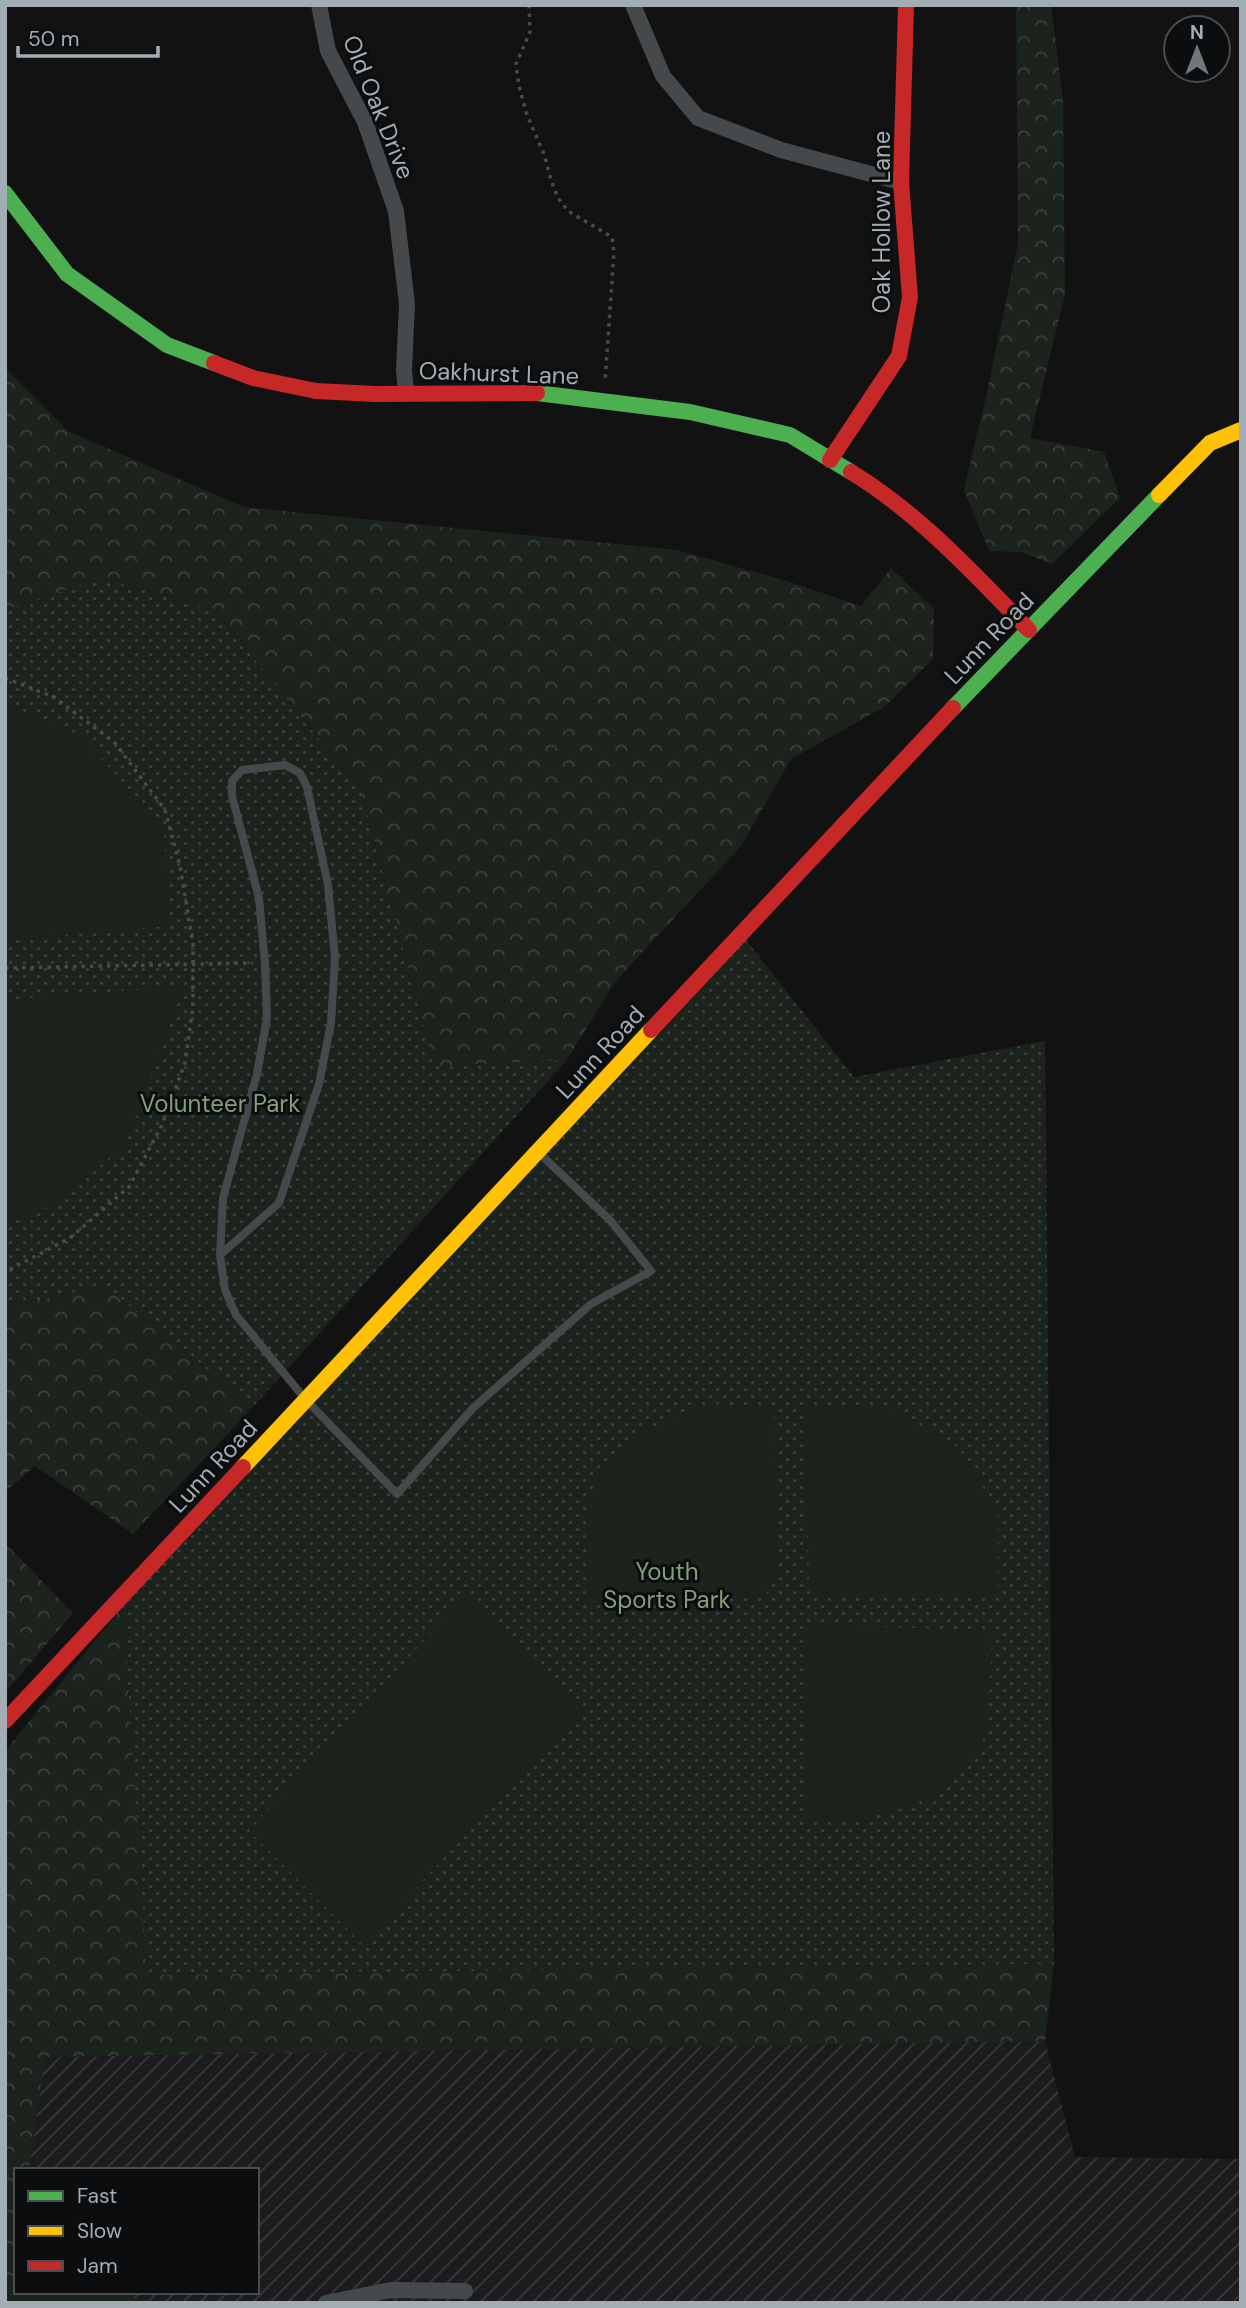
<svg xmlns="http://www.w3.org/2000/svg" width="1246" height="2308" font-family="'DM Sans',sans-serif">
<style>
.industrial{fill:url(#industrial-furrows)}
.grass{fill:url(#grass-dots)}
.forest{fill:url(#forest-crowns)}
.pitch{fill:#1c231c}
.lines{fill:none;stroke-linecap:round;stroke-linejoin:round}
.path{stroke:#484b4d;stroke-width:3.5;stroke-dasharray:3.5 5;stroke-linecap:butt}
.lane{stroke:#46494b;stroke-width:8}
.street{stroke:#46494b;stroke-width:16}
.fast{stroke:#4caf50;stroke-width:16}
.slow{stroke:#ffc107;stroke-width:16}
.jam{stroke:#c62828;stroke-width:16}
.labels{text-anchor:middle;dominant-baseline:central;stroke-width:6;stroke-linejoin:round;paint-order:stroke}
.street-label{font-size:24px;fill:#a2adb4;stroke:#0c0d0e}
.park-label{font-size:24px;fill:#81a078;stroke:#0c0d0e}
</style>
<defs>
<pattern id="industrial-furrows" width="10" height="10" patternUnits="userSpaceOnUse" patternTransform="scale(1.75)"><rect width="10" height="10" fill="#1c1c1e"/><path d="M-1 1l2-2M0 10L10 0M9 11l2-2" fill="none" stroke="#3a3a3c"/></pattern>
<pattern id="grass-dots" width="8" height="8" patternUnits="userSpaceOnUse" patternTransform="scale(1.75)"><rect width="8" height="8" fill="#1c231c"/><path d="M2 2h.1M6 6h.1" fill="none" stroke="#3a403b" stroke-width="1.8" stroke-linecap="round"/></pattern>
<pattern id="forest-crowns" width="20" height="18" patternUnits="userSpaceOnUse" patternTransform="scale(1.75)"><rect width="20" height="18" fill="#1c231c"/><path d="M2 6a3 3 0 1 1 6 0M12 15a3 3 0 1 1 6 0" fill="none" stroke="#3a403b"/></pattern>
</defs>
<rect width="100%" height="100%" fill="#121212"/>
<path class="industrial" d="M1045,2041L1075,2157L1241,2159V2303H5V2186L16,2292H257V2170H29L45,2057Z"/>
<path class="grass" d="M101,578L215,610L361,791L434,1066L567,1060L253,1407L105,1286L5,1307V610Z
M746,940L854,1077L1045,1041L1054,1964L146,1975L123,1606Z"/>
<path class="forest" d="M1016,5H1051L1063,100L1065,294L1030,438L1104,452L1120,498L1052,564L1021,552L989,551L964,490L988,388L1018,244Z
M5,368L68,431L244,507L677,550L790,582L861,606L891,568L934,609L933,659L884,707L791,759L741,846L615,982L567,1060L434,1066L361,791L215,610L101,578L5,610Z
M105,1286L253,1407L133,1534L35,1466L5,1492V1307Z
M5,1543L73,1613L5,1693Z
M123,1606L147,1975L1054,1964L1045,2041L45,2057L29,2170H16V2292H128L140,2303H5V1751Z"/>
<path class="pitch" d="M5,704L80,735L164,828L168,926L5,940Z
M184,986L125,1146L43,1210L5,1224V1000Z
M709,1404L774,1407L777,1577L763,1598L589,1601C589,1570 584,1521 592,1492C605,1440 665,1420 709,1404Z
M805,1406L892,1409L959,1448L998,1512V1597L826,1598L809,1583Z
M469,1592L585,1707L363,1945L249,1831Z
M805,1625L992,1630L988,1730L968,1767L938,1794L894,1811L850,1821L807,1818Z"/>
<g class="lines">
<path class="path" d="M529,5L530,32L516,64L519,86L527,115L544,154L551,180L558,198L568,211L612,237L614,252L605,382
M5,678L54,697L115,743L165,810L180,866L193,944V1007L185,1063L162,1125L129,1187L70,1238L5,1272
M5,968L253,963"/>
<path class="lane" d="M220,1255L279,1203L319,1084L331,1023L335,958L328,885L307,787L300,773L285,765L242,770L232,781V796L259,898L265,963L267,1018L257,1074L223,1198L220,1255L225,1290L236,1315L306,1400L397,1494L473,1408L591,1304L651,1271L610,1220L538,1152"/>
<path class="street" d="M319,5L328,51L365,122L396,211L407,304L404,370L406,392
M633,5L663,76L698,118L781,150L901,182
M326,2303L391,2290L465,2291"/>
<path class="fast" d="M5,193L67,274L167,345L214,363
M537,393L690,412L790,435L851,472
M953,708L1159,495"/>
<path class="slow" d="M1159,495L1210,443L1241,430
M243,1467L651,1030"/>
<path class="jam" d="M214,363L253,378L316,391L375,394L537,393
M830,460L899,356L910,297L901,182L906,5
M851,472C920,514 973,573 1029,630
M651,1030L953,708
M5,1721L243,1467"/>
</g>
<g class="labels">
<g class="street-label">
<text transform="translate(379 107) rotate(68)">Old Oak Drive</text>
<text transform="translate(881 222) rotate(-90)">Oak Hollow Lane</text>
<text transform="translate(499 373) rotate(2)">Oakhurst Lane</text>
<text transform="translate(989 638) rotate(-46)">Lunn Road</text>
<text transform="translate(600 1052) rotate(-47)">Lunn Road</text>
<text transform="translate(213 1466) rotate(-47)">Lunn Road</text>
</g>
<g class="park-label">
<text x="220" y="1103">Volunteer Park</text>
<text x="667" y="1571">Youth<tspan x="667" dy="28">Sports Park</tspan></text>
</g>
</g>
<rect width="1246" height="2308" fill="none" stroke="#a2adb4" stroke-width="14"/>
<rect x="14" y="2168" width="245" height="126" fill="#0c0d0e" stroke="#484d50" stroke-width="2"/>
<rect x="28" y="2191" width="35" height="10" fill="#4caf50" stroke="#484d50" stroke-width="2"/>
<text x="77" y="2203" font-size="21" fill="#a2adb4">Fast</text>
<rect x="28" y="2226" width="35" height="10" fill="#ffc107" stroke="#484d50" stroke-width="2"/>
<text x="77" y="2238" font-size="21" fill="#a2adb4">Slow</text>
<rect x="28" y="2261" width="35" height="10" fill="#c62828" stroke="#484d50" stroke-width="2"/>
<text x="77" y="2273" font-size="21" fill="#a2adb4">Jam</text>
<g transform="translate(1197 49)"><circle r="33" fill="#0c0d0e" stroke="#484d50" stroke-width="2"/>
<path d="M0-5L12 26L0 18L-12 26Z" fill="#70777b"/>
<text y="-10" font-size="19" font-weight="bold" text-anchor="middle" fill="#a2adb4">N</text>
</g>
<path d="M18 46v10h140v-10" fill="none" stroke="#a2adb4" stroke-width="3.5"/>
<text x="28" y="46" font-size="21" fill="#a2adb4" stroke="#0c0d0e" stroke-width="5" paint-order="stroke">50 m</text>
</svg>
